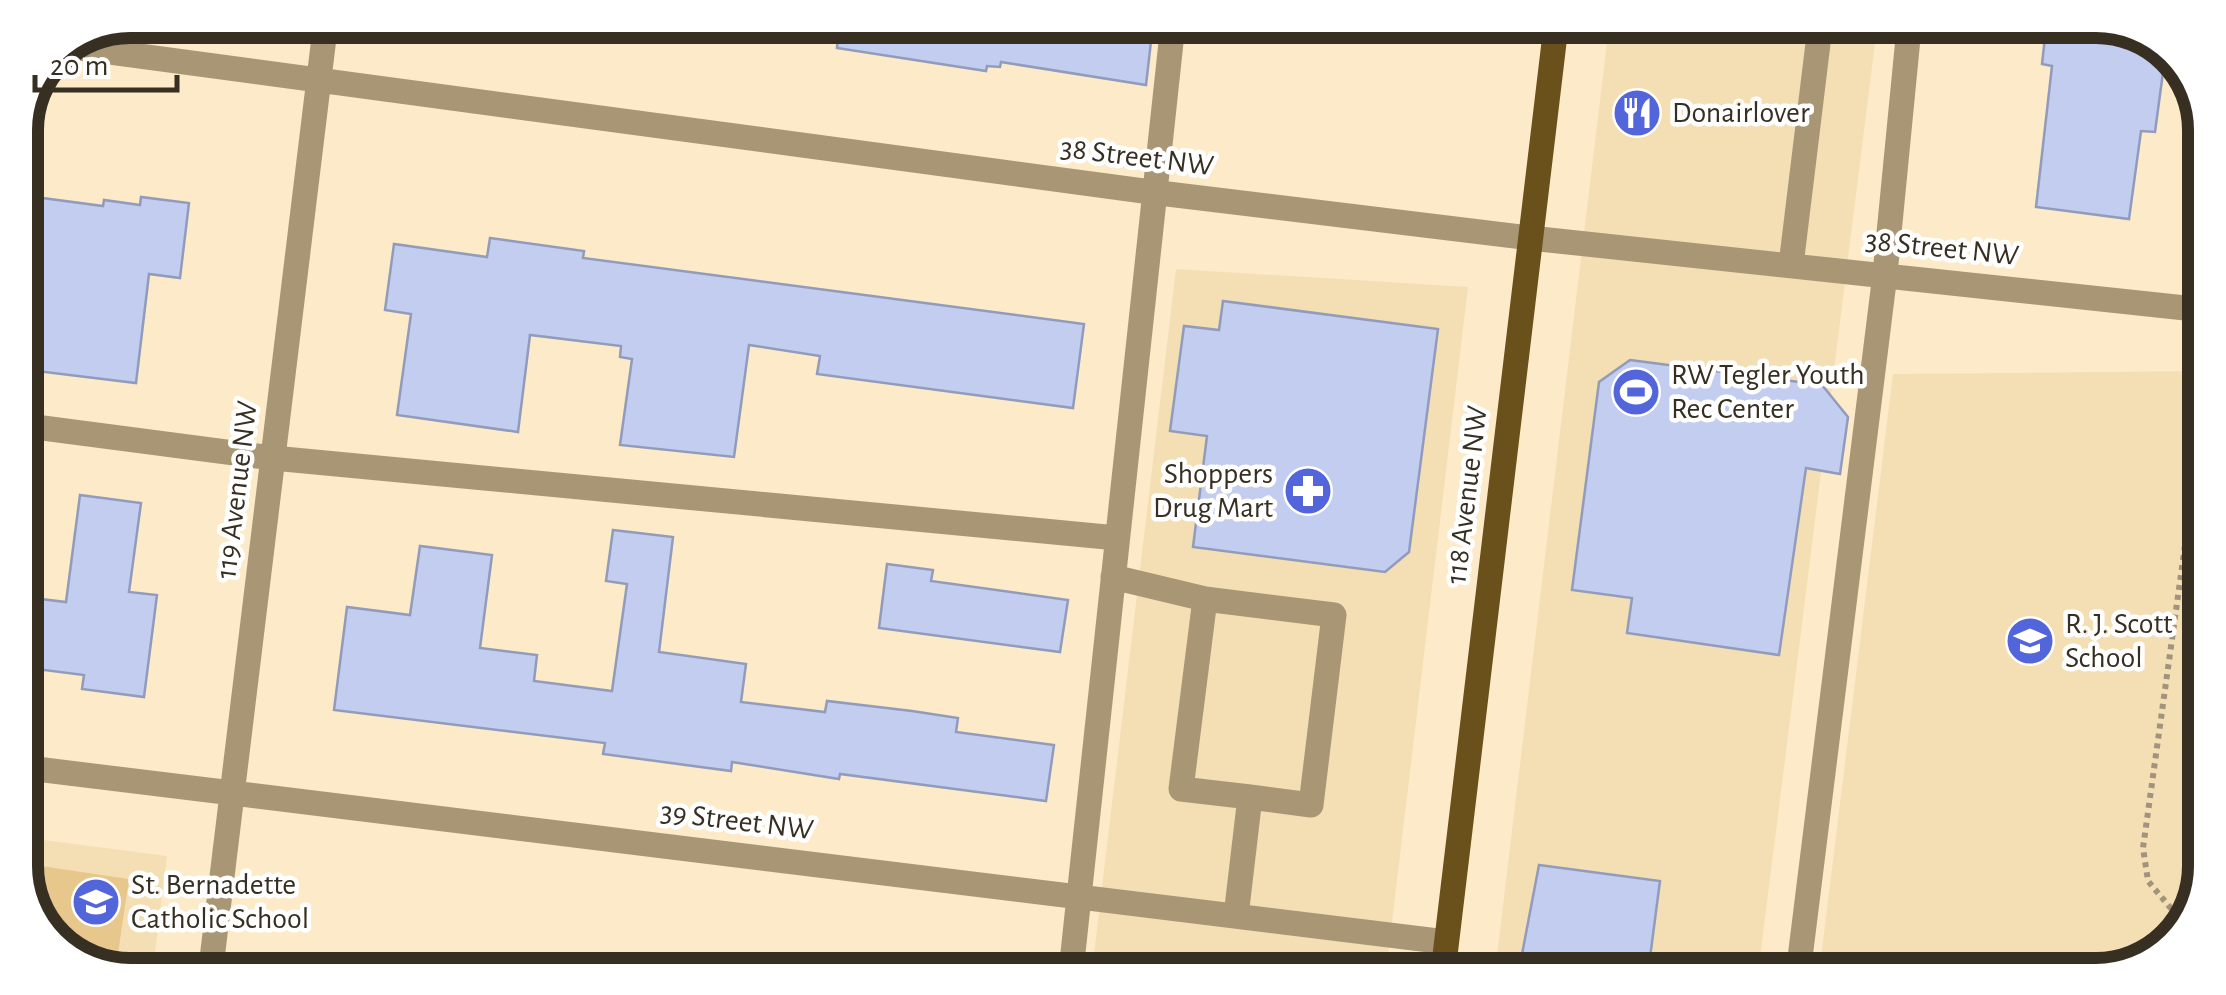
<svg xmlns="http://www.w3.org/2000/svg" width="2226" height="995" font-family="'Alegreya Sans',sans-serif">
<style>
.built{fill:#f4deb4}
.green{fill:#e7c78b}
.building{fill:#c3cdf0;stroke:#919bbb;stroke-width:2.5}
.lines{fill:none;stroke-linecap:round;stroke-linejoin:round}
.path{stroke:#a2947c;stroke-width:6;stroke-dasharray:5 5;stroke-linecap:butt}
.minor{stroke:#a89675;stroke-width:25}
.major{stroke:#6a501b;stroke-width:25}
.labels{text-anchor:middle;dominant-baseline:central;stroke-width:9;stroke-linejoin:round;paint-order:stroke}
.poi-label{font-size:30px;fill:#372f22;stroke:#fff;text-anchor:start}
.street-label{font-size:30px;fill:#372f22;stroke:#fff}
.rim{fill:none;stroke:#372f22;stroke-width:12}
</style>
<rect width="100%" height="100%" fill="#fdeac8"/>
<path class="built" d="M1609,26L1877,27L1758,974L1495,972Z
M1176,269L1468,287L1386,972L1092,971Z
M2203,371L2197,908L2158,956L2097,975L1819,974L1893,374Z
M20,837L167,856L153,967L87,966L42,932L20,873Z"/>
<path class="green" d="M20,863L129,879L116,967L87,966L42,932Z"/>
<path class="building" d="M839,23L1046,24H1153L1146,85L1001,62L1000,67L987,66L986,71L837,48Z
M2046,28L2139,29L2166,50L2155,132L2141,131L2129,219L2036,207L2052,66L2042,64Z
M20,195L103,206L104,200L140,205L141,197L189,203L180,278L149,274L136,383L28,370L41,272L20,269Z
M490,238L584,251L583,258L1084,324L1073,408L817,374L820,356L749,345L734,457L620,445L632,359L620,357L621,346L530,335L518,432L397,415L411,314L385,310L394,244L487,257Z
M1223,301L1438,329L1409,552L1385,572L1193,547L1207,436L1170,431L1184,326L1219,330Z
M1630,360L1822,385L1848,417L1840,474L1806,468L1779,655L1627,633L1632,598L1572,590L1599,382Z
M80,495L141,503L129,592L157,595L144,697L82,689L84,675L20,667L24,597L66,602Z
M613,530L673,537L659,652L746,664L741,702L825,712L827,701L912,711L958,718L956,732L1054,745L1046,801L840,774L839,779L732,762L731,771L603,754L605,743L334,710L347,607L410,615L420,546L492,555L480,648L537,655L534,681L612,691L627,584L606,581Z
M887,564L933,570L931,581L1068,600L1060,652L879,628Z
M1539,865L1660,881L1648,973L1519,970Z"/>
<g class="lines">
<path class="path" d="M2184,924L2148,881L2143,848L2203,416"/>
<path class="minor" d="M65,46L1151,192L1530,238L2204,310
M1791,265L1820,27
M20,425L273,458L1117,538
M1113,577L1205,599
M20,767L1446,942
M1236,916L1250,797L1311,805L1334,615L1205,599L1181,789L1250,797
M211,967L326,21
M1071,971L1173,24
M1798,974L1885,274L1909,28"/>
<path class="major" d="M1443,972L1556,26"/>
</g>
<defs>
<g id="restaurant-disc" transform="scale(2.5)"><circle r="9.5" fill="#5365da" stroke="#fff"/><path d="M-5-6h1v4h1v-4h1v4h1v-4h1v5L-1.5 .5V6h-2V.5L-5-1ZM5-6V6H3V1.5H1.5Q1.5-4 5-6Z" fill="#fff"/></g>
<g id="stadium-disc" transform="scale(2.5)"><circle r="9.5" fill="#5365da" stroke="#fff"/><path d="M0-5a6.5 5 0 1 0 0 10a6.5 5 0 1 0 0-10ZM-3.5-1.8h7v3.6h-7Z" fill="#fff"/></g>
<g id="pharmacy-disc" transform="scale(2.5)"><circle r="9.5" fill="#5365da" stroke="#fff"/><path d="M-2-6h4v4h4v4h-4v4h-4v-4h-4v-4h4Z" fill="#fff"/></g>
<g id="school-disc" transform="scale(2.5)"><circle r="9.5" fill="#5365da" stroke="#fff"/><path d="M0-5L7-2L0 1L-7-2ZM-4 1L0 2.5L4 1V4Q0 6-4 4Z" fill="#fff"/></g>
</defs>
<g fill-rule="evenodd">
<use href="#restaurant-disc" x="1637" y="113"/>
<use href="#stadium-disc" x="1636" y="392"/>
<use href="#pharmacy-disc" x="1308" y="491"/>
<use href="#school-disc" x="2030" y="641"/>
<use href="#school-disc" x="96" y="902"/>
</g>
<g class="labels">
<g class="poi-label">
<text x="1672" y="113">Donairlover</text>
<text x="1671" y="375">RW Tegler Youth<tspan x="1671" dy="34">Rec Center</tspan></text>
<text x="1273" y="474" text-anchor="end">Shoppers<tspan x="1273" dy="34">Drug Mart</tspan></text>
<text x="2065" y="624">R. J. Scott<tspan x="2065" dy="34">School</tspan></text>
<text x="131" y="885">St. Bernadette<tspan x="131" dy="34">Catholic School</tspan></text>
</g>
<g class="street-label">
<text transform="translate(1137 157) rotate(7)">38 Street NW</text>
<text transform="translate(1942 248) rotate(6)">38 Street NW</text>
<text transform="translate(237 490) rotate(-83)">119 Avenue NW</text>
<text transform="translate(1467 495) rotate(-83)">118 Avenue NW</text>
<text transform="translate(737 821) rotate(7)">39 Street NW</text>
</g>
</g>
<path d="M0 0H2226V995H0ZM130 38H2096A92 92 0 0 1 2188 130V866A92 92 0 0 1 2096 958H130A92 92 0 0 1 38 866V130A92 92 0 0 1 130 38Z" fill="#fff" fill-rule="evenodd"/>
<path class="rim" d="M130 38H2096A92 92 0 0 1 2188 130V866A92 92 0 0 1 2096 958H130A92 92 0 0 1 38 866V130A92 92 0 0 1 130 38Z"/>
<path d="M35 75v15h142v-15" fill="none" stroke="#372f22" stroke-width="5"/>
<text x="50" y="75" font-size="30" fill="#372f22" stroke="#ffffff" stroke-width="8" paint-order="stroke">20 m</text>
</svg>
